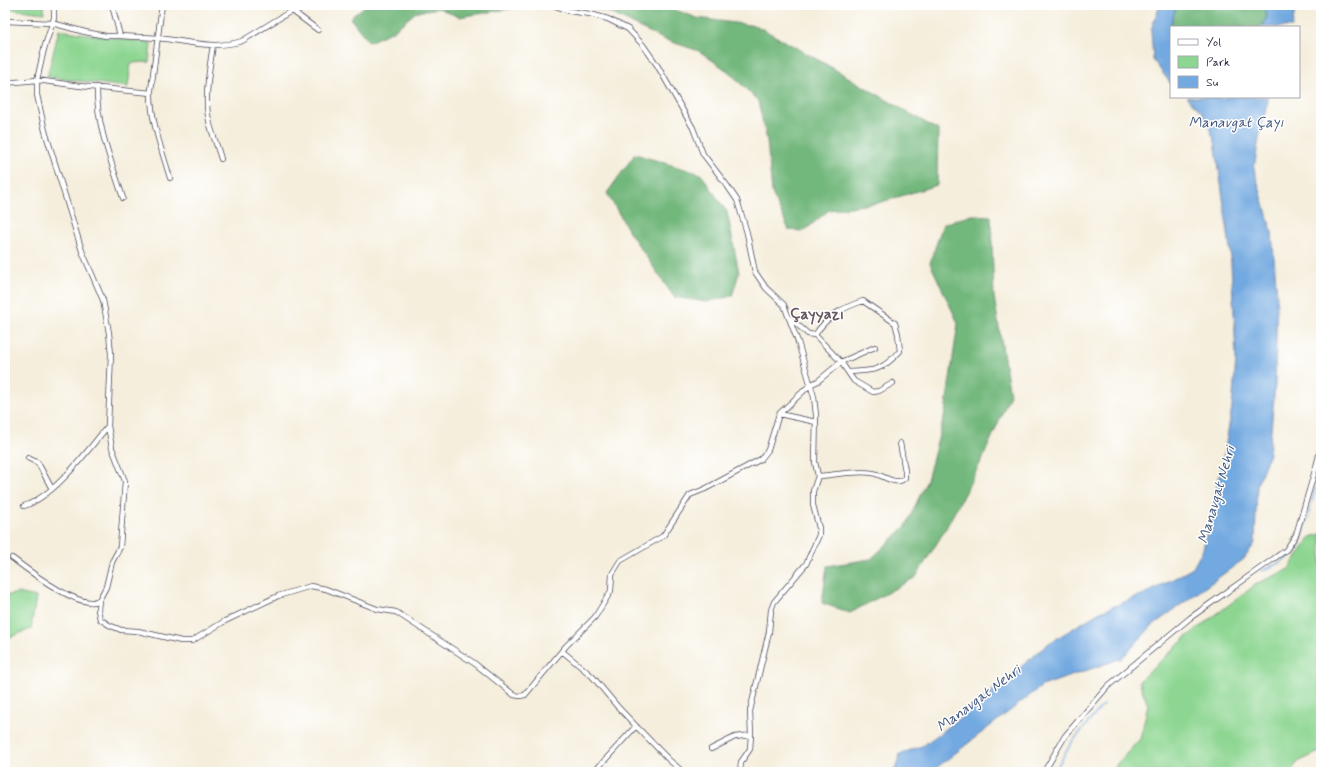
<svg xmlns="http://www.w3.org/2000/svg" width="1326" height="777" font-family="Mynerve,sans-serif">
<style>
.green{fill:#8dd691;stroke:#587c66}
.forest{fill:#72b77b;stroke:#4a6c5b}
.water{fill:#72a9e0;stroke:#4a668e}
.lines{fill:none;stroke-linecap:round;stroke-linejoin:round}
.stream{stroke:#72a9e0;stroke-width:1.5}
.street-casing{stroke:#424153;stroke-width:6}
.street{stroke:#fff;stroke-width:4.5}
.labels{text-anchor:middle;dominant-baseline:central;stroke-width:3;stroke-linejoin:round;paint-order:stroke}
.water-label{font-size:15px;font-style:italic;fill:#42587d;stroke:#fff}
.quarter-label{font-size:16px;font-weight:bold;fill:#685660;stroke:#fff}
</style>
<rect width="100%" height="100%" fill="#fff"/>
<filter id="ink" filterUnits="userSpaceOnUse"><feTurbulence type="fractalNoise" baseFrequency=".025" numOctaves="2"/><feDisplacementMap in="SourceGraphic" scale="8" xChannelSelector="R" yChannelSelector="G"/><feConvolveMatrix kernelMatrix="1 2 1 2 8 2 1 2 1" color-interpolation-filters="sRGB"/></filter>
<filter id="wash" filterUnits="userSpaceOnUse"><feTurbulence type="fractalNoise" baseFrequency=".012" numOctaves="4" result="noise"/><feDisplacementMap in="SourceGraphic" scale="16" xChannelSelector="R" yChannelSelector="G"/><feGaussianBlur stdDeviation="0.9" result="paint"/><feColorMatrix in="noise" values="0 0 0 0 0 0 0 0 0 0 0 0 0 0 0 0 0 1.4 0 .05"/><feComposite in="paint" operator="in"/></filter>
<g filter="url(#wash)">
<rect width="100%" height="100%" fill="#f5eedc"/>
<path class="green" d="M5,5H44V13L5,8Z
M59,30L151,43L149,62L131,63L128,87L47,77Z
M1321,534V751L1298,762L1290,772H1116V765L1140,739L1148,705L1139,681L1190,634L1258,583L1288,570L1311,537Z
M18,593L36,597L31,629L5,639V596Z"/>
<path class="forest" d="M366,5H534L459,17L439,8L416,12L393,31L369,42L350,18Z
M581,5H662L697,18L757,26L829,66L938,130L937,185L878,203L829,210L804,231L789,230L772,193L767,140L758,101L729,72L699,51L663,39L611,13Z
M1177,5H1264L1267,16L1262,27H1171V52L1167,46L1172,19Z
M635,154L701,174L727,212L739,273L732,296L706,302L674,297L630,233L607,193Z
M972,215L991,216L994,297L1010,395L983,458L945,530L916,577L850,613L822,603L827,566L871,559L906,526L927,480L945,413L958,323L930,263L943,224Z"/>
<path class="water" d="M1160,5H1177L1172,19L1167,46L1171,52V84L1153,60L1151,30Z
M1264,5H1296L1292,27H1262L1267,16Z
M1186,97H1213L1224,99L1225,97H1269L1259,138L1254,169L1272,232L1277,297L1275,384L1269,454L1257,485L1255,543L1244,559L1153,625L1122,658L1042,686L931,772H890L895,770L900,754L922,746L942,732L970,710L1049,643L1100,612L1151,591L1193,568L1203,549L1224,455L1232,407L1236,360L1234,313L1230,248L1215,141L1202,112Z"/>
<g class="lines">
<path class="stream" d="M1262,571L1281,562L1296,553L1301,544L1321,466
M1054,772L1072,742L1103,705"/>
</g>
</g>
<g filter="url(#ink)">
<g class="lines">
<g class="street-casing">
<path id="street" d="M162,5L151,90C150,120 162,150 170,178
M288,5L291,10L318,30
M553,5L569,11L590,14L608,19L628,29L643,45L657,65L693,128L703,154L726,184L737,200L747,233L755,272L766,288L784,305L798,342L814,397L816,415L815,462L818,476C835,475 857,470 873,473C883,475 896,487 905,478V471L900,443
M5,21L52,23L85,32L106,36H120L112,5
M120,36C133,37 146,37 158,38C186,41 214,50 242,41L301,5
M213,45C210,65 206,85 207,104C207,123 216,141 221,159
M5,83L37,80L80,86L151,93
M97,87C96,125 112,163 123,198
M789,317L808,334L815,335L841,362L854,381L873,392L879,391L893,383
M815,335C827,316 842,308 863,301L895,323L898,334L900,351C882,371 874,371 848,372
M779,414L816,422
M28,458L38,463L52,489
M24,506C56,495 86,452 108,426
M12,558C29,571 70,601 90,602C93,603 96,601 99,600L106,587L112,562L120,547L125,481L112,448L108,426L111,354L109,333L103,300L82,251L45,131L37,95V80L44,49L54,18V5
M99,600L98,610L100,619L109,625L121,630L138,631L181,641H192L225,621L278,596L311,586L326,589L377,609L396,612L474,663L514,695L520,696L525,695L566,646L595,617L611,591L612,574L620,561L663,536L690,495L705,489L761,459L768,450L779,414L810,385L818,381L841,362L875,347
M562,651L592,676L617,706L636,726L669,760L683,772
M711,749L735,737L751,735
M594,772L636,726
M740,772L741,762L750,749L751,735L750,711L769,632L771,610L774,602L806,564L819,535V528L813,505V491L818,476
M1044,772L1065,736L1108,686L1190,618L1286,550L1296,535L1316,467L1321,447"/>
</g>
<use href="#street" class="street"/>
</g>
</g>
<g class="labels">
<g class="water-label">
<text x="1236" y="123">Manavgat Çayı</text>
<text transform="translate(1217 495) rotate(-74)">Manavgat Nehri</text>
<text transform="translate(979 699) rotate(-37)">Manavgat Nehri</text>
</g>
<g class="quarter-label">
<text x="817" y="314">Çayyazı</text>
</g>
</g>
<rect width="1326" height="777" fill="none" stroke="#fff" stroke-width="20"/>
<rect x="1170" y="26" width="130" height="72" fill="#ffffff" stroke="#a7a7b1"/>
<rect x="1178" y="39" width="20" height="6" fill="#ffffff" stroke="#a7a7b1"/>
<text x="1206" y="46" font-size="12" fill="#22223b">Yol</text>
<rect x="1178" y="56" width="20" height="12" fill="#8dd691" stroke="#a7a7b1"/>
<text x="1206" y="66" font-size="12" fill="#22223b">Park</text>
<rect x="1178" y="76" width="20" height="12" fill="#72a9e0" stroke="#a7a7b1"/>
<text x="1206" y="86" font-size="12" fill="#22223b">Su</text>
</svg>
